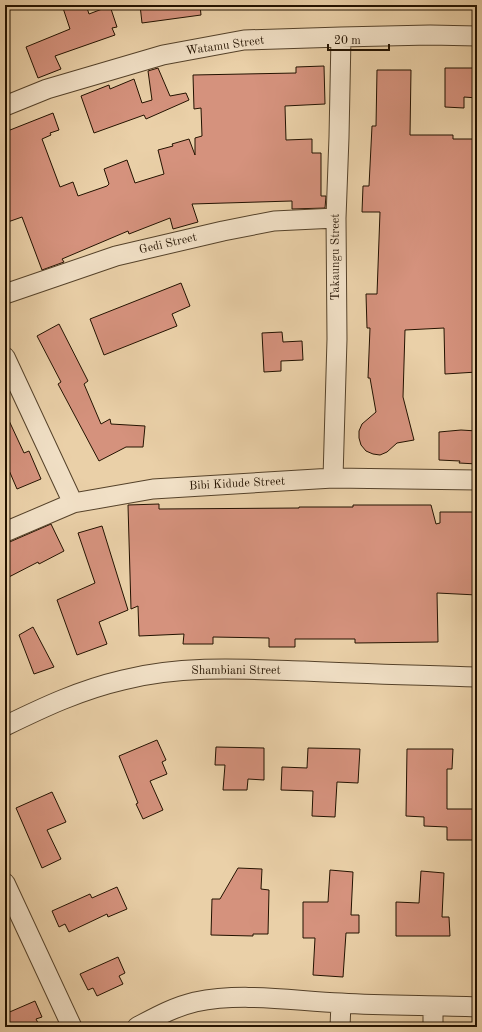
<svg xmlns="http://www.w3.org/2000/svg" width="482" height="1032" font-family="'Old Standard TT',serif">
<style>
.building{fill:#d5927d;stroke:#231200}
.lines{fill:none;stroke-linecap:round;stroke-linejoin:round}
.minor-casing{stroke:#55422a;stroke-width:21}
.minor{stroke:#f1e0c6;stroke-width:19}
.labels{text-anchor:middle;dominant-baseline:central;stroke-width:3;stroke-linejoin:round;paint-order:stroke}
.street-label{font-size:12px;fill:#231200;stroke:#f1e0c6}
</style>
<rect width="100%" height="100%" fill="#ead0a8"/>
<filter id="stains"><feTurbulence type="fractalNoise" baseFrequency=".005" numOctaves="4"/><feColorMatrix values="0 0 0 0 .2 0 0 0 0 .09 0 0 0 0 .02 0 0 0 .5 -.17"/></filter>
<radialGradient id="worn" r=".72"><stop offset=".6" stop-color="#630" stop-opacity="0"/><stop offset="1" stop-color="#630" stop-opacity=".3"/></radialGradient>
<path class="building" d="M62,5H86L89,14L110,6L117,27L112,28L115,35L55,56L61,69L38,78L26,47L70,29Z
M140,5H200L201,15L142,23Z
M324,66L325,104L285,106L286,140L312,139V153H321V196H326L325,208L292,209V201L192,204L198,222L173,229L170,218L129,234L128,231L62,259L64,262L42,270L22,217L5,223V132L53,113L59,130L50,133L51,135L42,139L60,187L73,182L78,196L107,186L109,184L104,169L127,160L135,183L164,174L158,150L173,146L172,144L189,139L195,155V138L202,136L201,108L194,109L193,75L296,73V67Z
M158,68L170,96L186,93L189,100L146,119L144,115L94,133L81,96L109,85L110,89L134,79L142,103L152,100L148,71Z
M445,68H477V98L464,97V108L445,107Z
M377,70H411L410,135H453V139H477V372L445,374L444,328L405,330L403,397L414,440L397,443L387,452L380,455L373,454L366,451L361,445L359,438V431L362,424L376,412L370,378H368L370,328H367L366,294H377L380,212H362L363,186H369L372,126H376Z
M181,283L190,306L172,314L177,326L104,355L90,319Z
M59,324L88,381L84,384L101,424L110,419L111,424L145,426L143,447H126L99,461L58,384L61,382L37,336Z
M282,332L283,342L302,341L303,360L281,361V371L264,372L262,333Z
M5,412L24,453L29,451L41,479L17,489L5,461Z
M461,430L477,431V464L459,463L460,461L439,460V432Z
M159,504V509L299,508V507H353V505H431L436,524L440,523V512H477V595L437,593L438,642L355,643V639H295V647H269V638L213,637V644H183L184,634L139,636L138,606L131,609L128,505Z
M51,524L64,551L39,564L38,562L5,579V544Z
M102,526L128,610L99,622L107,644L77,655L57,600L95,583L78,533Z
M33,627L54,667L34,674L19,635Z
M157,740L166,760L162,762L167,774L150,781L163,810L143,819L136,804L138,803L119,756Z
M216,747L264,748V780L248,779L247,790H223L225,765H215Z
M308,748L360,749L358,783L337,782L335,817L312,816L313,791L281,790L282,767L307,768Z
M407,749H453L452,769H447V809H477V840H447V827L424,826V817L406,816Z
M52,792L66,822L47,830L61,859L42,868L16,808Z
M238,868L262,869L261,889L269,890L268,934H253V936L211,935L212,899H220Z
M330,870L353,872L351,915H359V933H346L343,977L313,975L315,938H303V902H328Z
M421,871L444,873L442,917H449L450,936H396V902L419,903Z
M117,887L127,909L108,917L107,914L69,932L65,924L59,927L52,911L90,894L92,898Z
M118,957L125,973L119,976L123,984L97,996L93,988L88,990L80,974Z
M35,1001L42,1017L36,1019L40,1027H5V1014Z"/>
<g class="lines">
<g class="minor-casing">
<path id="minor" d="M5,106L47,89L163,55L244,40L341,37L430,35L477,36
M5,294L116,256L223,231L274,221L336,218
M5,357L73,503
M333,478L337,339L336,218L339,137L341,37
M5,532L73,503L153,489L333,478L477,480
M5,726C44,707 80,690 123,680C182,665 244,669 304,671C362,674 419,675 477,677
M5,883L72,1027
M433,1006V1027
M137,1027C156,1017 174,1007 195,1002C243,992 293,1001 341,1003C386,1006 432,1005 477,1007
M340,1027L341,1003"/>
</g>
<use href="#minor" class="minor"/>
</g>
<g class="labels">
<g class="street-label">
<text transform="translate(225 46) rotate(-8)">Watamu Street</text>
<text transform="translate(168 244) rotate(-13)">Gedi Street</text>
<text transform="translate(336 257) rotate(-90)">Takaungu Street</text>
<text transform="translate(237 484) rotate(-3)">Bibi Kidude Street</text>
<text x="236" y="671">Shambiani Street</text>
</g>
</g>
<rect width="482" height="1032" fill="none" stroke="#ead0a8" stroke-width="20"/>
<rect x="6" y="6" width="470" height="1020" fill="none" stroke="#231200" stroke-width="2"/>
<rect x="10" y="10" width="462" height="1012" fill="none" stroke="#231200"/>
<path d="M328 44v6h61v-6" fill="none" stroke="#231200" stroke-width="2"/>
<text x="334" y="44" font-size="12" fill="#231200" stroke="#f1e0c6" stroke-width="3" paint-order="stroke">20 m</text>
<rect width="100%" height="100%" filter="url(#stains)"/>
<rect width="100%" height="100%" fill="url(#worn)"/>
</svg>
